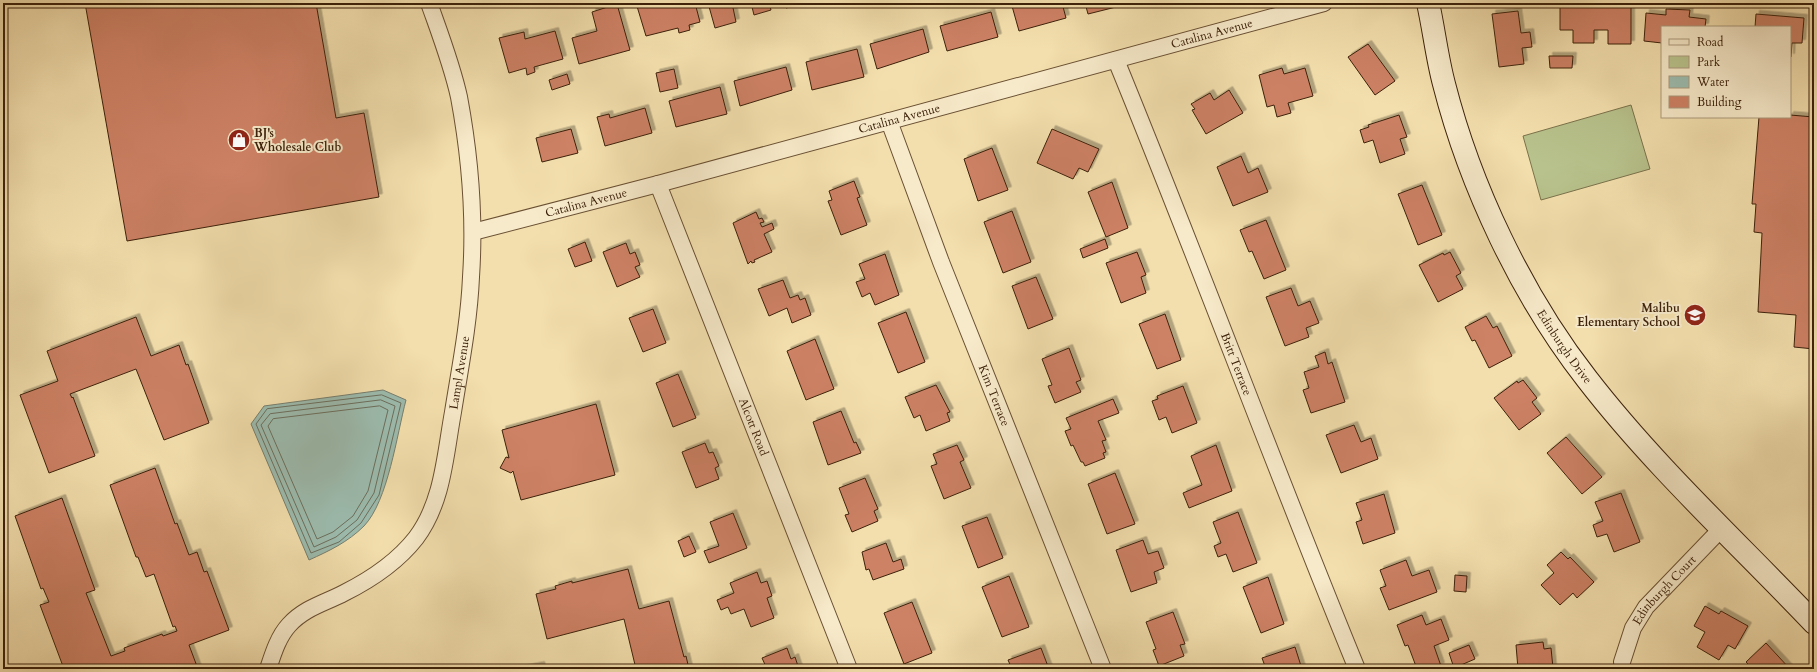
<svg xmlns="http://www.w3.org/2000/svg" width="1817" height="672" font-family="Cardo,serif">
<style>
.green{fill:#b8c28c;stroke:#7a724b}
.water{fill:#9cbcaf;stroke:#767e6d}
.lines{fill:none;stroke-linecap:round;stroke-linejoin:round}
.shore{stroke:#6c6e5c;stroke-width:1}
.building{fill:#cd8165;stroke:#3c210a;filter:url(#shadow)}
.street-casing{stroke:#6a5033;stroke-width:18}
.secondary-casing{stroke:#3c210a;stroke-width:24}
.street{stroke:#f7eaca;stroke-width:16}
.secondary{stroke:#f7eaca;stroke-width:22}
.labels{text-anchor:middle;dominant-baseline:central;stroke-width:4;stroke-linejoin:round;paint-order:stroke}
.street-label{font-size:12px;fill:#3c210a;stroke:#f7eaca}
.poi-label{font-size:12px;font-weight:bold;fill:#3c210a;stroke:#f7eaca;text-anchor:start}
</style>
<defs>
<filter id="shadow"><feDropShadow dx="3.5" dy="-3.5" stdDeviation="0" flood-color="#0004"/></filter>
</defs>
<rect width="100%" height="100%" fill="#f3dfad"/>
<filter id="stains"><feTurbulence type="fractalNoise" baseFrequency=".005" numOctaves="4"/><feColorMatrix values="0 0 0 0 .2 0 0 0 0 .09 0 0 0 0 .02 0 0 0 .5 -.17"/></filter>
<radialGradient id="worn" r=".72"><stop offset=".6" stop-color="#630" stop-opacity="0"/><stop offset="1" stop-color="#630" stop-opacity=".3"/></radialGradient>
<path class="green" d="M1631,105L1650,169L1541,200L1523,136Z"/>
<path class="water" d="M383,390L406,400C397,434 388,501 364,526C348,542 329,551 309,560L251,424L264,406Z"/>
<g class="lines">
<path class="shore" d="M382,395L401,403L379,495L361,523L339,542L311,553L256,424L267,409Z
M381,400L395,406L374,493L357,520L336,537L314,547L261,425L270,414Z
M380,406L388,410L368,491L353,516L333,532L317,539L268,426L273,419Z"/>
</g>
<path class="building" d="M85,3H316L336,118L364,113L379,197L127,241Z
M636,3H653L654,7L662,5V3H695L700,22L689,25L690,30L679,33L678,28L646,36Z
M708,3H732L736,22L715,28Z
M751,3H769L771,10L754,15Z
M784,3H803V4L786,8Z
M1023,3H1062L1066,18L1019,31L1012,6Z
M1085,3H1132L1088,14Z
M1560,3H1631V44H1608V30H1594V43H1573V30H1560Z
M617,4L630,50L579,64L572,38L597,31L592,12Z
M1666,9L1690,10L1689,17L1706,19L1705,27H1662V43L1644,41L1646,13L1666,15Z
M1518,11L1521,33L1530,32L1532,47L1522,48L1524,64L1499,67L1492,14Z
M991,12L998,37L947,51L940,26Z
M1756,14L1804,18L1802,43H1792L1791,57H1790V27H1755Z
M923,29L929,52L877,69L870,44Z
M555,31L563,59L534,67L535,72L527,75L526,68L509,73L499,38L524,32L525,39Z
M1368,44L1395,81L1375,95L1348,57Z
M857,49L864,77L812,90L806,62Z
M1549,56H1573L1572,68H1550Z
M786,67L792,90L740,106L734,81Z
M1282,68L1284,74L1305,68L1313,96L1288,103L1291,113L1277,117L1274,105L1267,107L1259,75Z
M674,69L678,88L660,92L656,73Z
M567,74L570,84L552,90L549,80Z
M720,87L727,114L676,127L669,101Z
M1229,90L1243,113L1206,134L1192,110L1195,109L1191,104L1210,93L1214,100Z
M645,108L652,133L605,146L597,117L609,114L610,118Z
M1399,115L1407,137L1400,139L1405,154L1380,163L1373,140L1364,143L1360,130L1369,127L1368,125Z
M1790,115L1814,117V349L1794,347L1796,315L1758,312L1762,233L1754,232L1756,204H1752L1759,117H1790Z
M571,129L578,153L542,162L536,138Z
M1052,129L1099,149L1088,172L1079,168L1073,179L1037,163Z
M992,148L1008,190L978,201L964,159Z
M1241,156L1248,173L1258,168L1268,192L1233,206L1217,167Z
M854,181L860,197L857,198L867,225L841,235L828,201L832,200L829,191Z
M1112,182L1128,228L1106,237L1088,192Z
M1422,185L1442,235L1418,245L1398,194Z
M1012,211L1031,262L1003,273L984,222Z
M756,212L759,219L762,218L764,222L760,223L762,227L772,223L774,229L764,234L772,252L754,260L755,262L752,263L751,261L748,264L733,223Z
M1266,220L1286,270L1264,279L1252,251L1249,252L1240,230Z
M1105,239L1108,248L1083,258L1080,249Z
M585,242L592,261L575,267L568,249Z
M626,243L630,254L635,252L640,265L635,267L640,277L617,287L603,252Z
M1137,252L1146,275L1141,277L1146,293L1121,303L1106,263Z
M1450,252L1461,273L1456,276L1463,289L1438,302L1419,265L1443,253L1444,255Z
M885,254L899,295L875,305L870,293L862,297L856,282L865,279L859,264Z
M1036,277L1053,319L1028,329L1012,286Z
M783,280L790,298L798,295L800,300L805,298L811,315L792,323L787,308L769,316L758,289Z
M1291,288L1298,306L1310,301L1319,323L1306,328L1309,337L1285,346L1266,297Z
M653,309L666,343L643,352L629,318Z
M906,312L925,362L898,373L878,323Z
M1165,314L1181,360L1157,369L1139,324Z
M1486,316L1493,328L1497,326L1512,356L1489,368L1475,340L1472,341L1465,327Z
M136,317L151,356L179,345L186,365L188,364L209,423L164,440L136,369L70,394L72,398L73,397L95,456L49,473L20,395L58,381L47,351Z
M815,339L834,389L806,400L787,351Z
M1069,348L1081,380L1076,382L1081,392L1055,403L1048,386L1052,385L1042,359Z
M1325,352L1328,364L1332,362L1345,402L1311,413L1303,390L1309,388L1304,372L1319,367L1315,356Z
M678,374L696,418L673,427L656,383Z
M1523,380L1537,398L1532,402L1541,414L1519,430L1494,398L1517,381L1518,383Z
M936,385L950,412L947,413L950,421L926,431L920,415L914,418L905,397Z
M1183,386L1197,423L1172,433L1166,417L1159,420L1152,401L1158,399L1157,396Z
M1113,399L1119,413L1098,421L1106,440L1102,441L1106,452L1103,453L1105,458L1085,466L1083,462H1081L1073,445L1071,446L1065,431L1071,429L1066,418Z
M596,404L615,475L521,500L513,471L511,473L500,468L506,457L509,458L502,430Z
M841,411L854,443L856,442L861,453L828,465L813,422Z
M1354,425L1361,442L1371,438L1378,459L1341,473L1326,435Z
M1566,437L1602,477L1582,494L1547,453Z
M705,443L709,453L713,452L719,466L715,468L719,479L696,488L682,452Z
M957,445L964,460L960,462L971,488L944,499L931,466L937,464L933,454Z
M1216,445L1232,491L1189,508L1183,493L1202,485L1191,456Z
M155,468L175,524L177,523L189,555L197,552L204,572L207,571L229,630L189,645L198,669H64L40,605L49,602L43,588L41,589L15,516L62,498L95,590L86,593L111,656L125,651L124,648L162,634L163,636L177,631L175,626L173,627L154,574L146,577L138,557H136L110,485Z
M1115,473L1135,524L1107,534L1088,484Z
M865,478L878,509L874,511L878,521L852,532L845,515L849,514L839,488Z
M1621,493L1640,542L1614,552L1607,534L1597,537L1593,525L1603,521L1595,502Z
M1384,494L1395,533L1363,544L1356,522L1362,520L1356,503Z
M1238,512L1257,563L1233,572L1226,554L1218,557L1214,546L1221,543L1213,522Z
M733,513L747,548L709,563L704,551L719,546L710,522Z
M987,517L1003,558L978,568L962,526Z
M689,536L696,552L684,557L678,541Z
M1143,540L1148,554L1158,551L1164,568L1154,572L1157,583L1131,592L1116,550Z
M886,543L893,562L901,559L904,569L873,580L869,569L866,570L862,552Z
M1561,552L1568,559L1570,557L1594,582L1577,598L1573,593L1560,605L1541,585L1554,573L1547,565Z
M1406,560L1412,576L1429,570L1437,592L1389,610L1380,588L1386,586L1380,570Z
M628,569L639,609L669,601L684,657L686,656L689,669H636L624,619L547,639L536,594L556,589L555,586L572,581V583Z
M757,572L761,583L767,581L772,596L767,598L774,618L751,627L744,609L731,614L728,607L721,610L717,600L734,593L730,583Z
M1455,575L1467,576L1466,592L1454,591Z
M1009,576L1029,627L1002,637L982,587Z
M1268,577L1284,624L1261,633L1243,587Z
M912,602L932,653L904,664L884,613Z
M1705,606L1719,614L1721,611L1748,626L1735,649L1728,645L1719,660L1697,647L1705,632L1694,626Z
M1173,612L1185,644L1180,645L1184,656L1159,666L1153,650L1156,649L1146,622Z
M1422,615L1426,625L1441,619L1449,640L1434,646L1441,666L1433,669H1417L1408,645L1405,646L1397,625Z
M1543,642L1544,649L1551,648L1553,668L1518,669L1516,645Z
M1766,643L1790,669H1753L1746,662Z
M1469,645L1475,659L1454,668L1449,653Z
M1295,647L1302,669H1266L1262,658Z
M787,648L791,659L795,657L799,669H767L762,658Z
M1041,648L1049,669H1052H1012L1008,660Z
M541,665L542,669H521Z"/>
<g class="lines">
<g class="street-casing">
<g id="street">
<path id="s1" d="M1116,60C1199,262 1274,467 1357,669"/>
<path id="s2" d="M889,121L941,262L1103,669"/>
<path id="s3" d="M658,184L849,669"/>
<path id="s4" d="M473,232L658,184L1324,3"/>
<path id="s5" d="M1622,662L1633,628L1646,607L1722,528"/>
<path id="s6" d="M268,669C273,654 278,637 289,625C304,608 325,603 344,593C370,580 398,561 416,538C443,502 445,456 453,412C460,368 469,323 471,277C475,217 470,156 459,97C452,65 440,34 429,3"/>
</g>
</g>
<g class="secondary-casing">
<g id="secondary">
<path id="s7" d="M1428,3C1434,30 1437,58 1444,84C1470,186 1522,296 1587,379C1655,467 1738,543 1814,623"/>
</g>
</g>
<use href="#street" class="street"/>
<use href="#secondary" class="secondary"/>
</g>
<defs>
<g id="shop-disc" transform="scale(1.15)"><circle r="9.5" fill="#8f2418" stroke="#f7eaca"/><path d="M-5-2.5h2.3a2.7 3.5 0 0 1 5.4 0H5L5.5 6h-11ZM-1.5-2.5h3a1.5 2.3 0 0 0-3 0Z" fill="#fff"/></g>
<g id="school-disc" transform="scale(1.15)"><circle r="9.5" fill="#8f2418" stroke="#f7eaca"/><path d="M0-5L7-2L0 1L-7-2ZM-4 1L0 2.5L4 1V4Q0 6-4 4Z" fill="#fff"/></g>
</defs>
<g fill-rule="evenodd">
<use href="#shop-disc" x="239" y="140"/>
<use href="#school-disc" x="1695" y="315"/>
</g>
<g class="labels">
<g class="street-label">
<text stroke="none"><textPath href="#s4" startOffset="765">Catalina Avenue</textPath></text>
<text stroke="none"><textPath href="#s4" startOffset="441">Catalina Avenue</textPath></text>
<text stroke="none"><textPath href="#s4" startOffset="117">Catalina Avenue</textPath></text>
<text stroke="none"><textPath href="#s7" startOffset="373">Edinburgh Drive</textPath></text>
<text stroke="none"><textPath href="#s1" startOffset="327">Britt Terrace</textPath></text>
<text stroke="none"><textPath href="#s6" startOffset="377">Lampl Avenue</textPath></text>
<text stroke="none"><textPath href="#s2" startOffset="294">Kim Terrace</textPath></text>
<text stroke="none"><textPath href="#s3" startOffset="261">Alcott Road</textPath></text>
<text stroke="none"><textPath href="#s5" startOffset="85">Edinburgh Court</textPath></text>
</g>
<g class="poi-label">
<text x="254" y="133">BJ's<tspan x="254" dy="14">Wholesale Club</tspan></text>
<text x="1680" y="308" text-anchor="end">Malibu<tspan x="1680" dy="14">Elementary School</tspan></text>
</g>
</g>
<rect width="1817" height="672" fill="none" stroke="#f3dfad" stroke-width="16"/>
<rect x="4" y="4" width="1809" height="664" fill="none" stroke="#3c210a" stroke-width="2"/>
<rect x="8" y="8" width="1801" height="656" fill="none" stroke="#3c210a"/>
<rect x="1661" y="26" width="130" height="92" fill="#f7eaca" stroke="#ac9a7d"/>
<rect x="1669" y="39" width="20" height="6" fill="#f7eaca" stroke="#ac9a7d"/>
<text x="1697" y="46" font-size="12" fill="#3c210a">Road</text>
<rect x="1669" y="56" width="20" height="12" fill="#b8c28c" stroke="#ac9a7d"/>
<text x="1697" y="66" font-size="12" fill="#3c210a">Park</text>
<rect x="1669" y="76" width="20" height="12" fill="#9cbcaf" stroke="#ac9a7d"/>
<text x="1697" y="86" font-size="12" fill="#3c210a">Water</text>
<rect x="1669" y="96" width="20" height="12" fill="#cd8165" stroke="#ac9a7d"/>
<text x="1697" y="106" font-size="12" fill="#3c210a">Building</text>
<rect width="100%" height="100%" filter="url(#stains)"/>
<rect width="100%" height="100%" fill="url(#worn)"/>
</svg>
